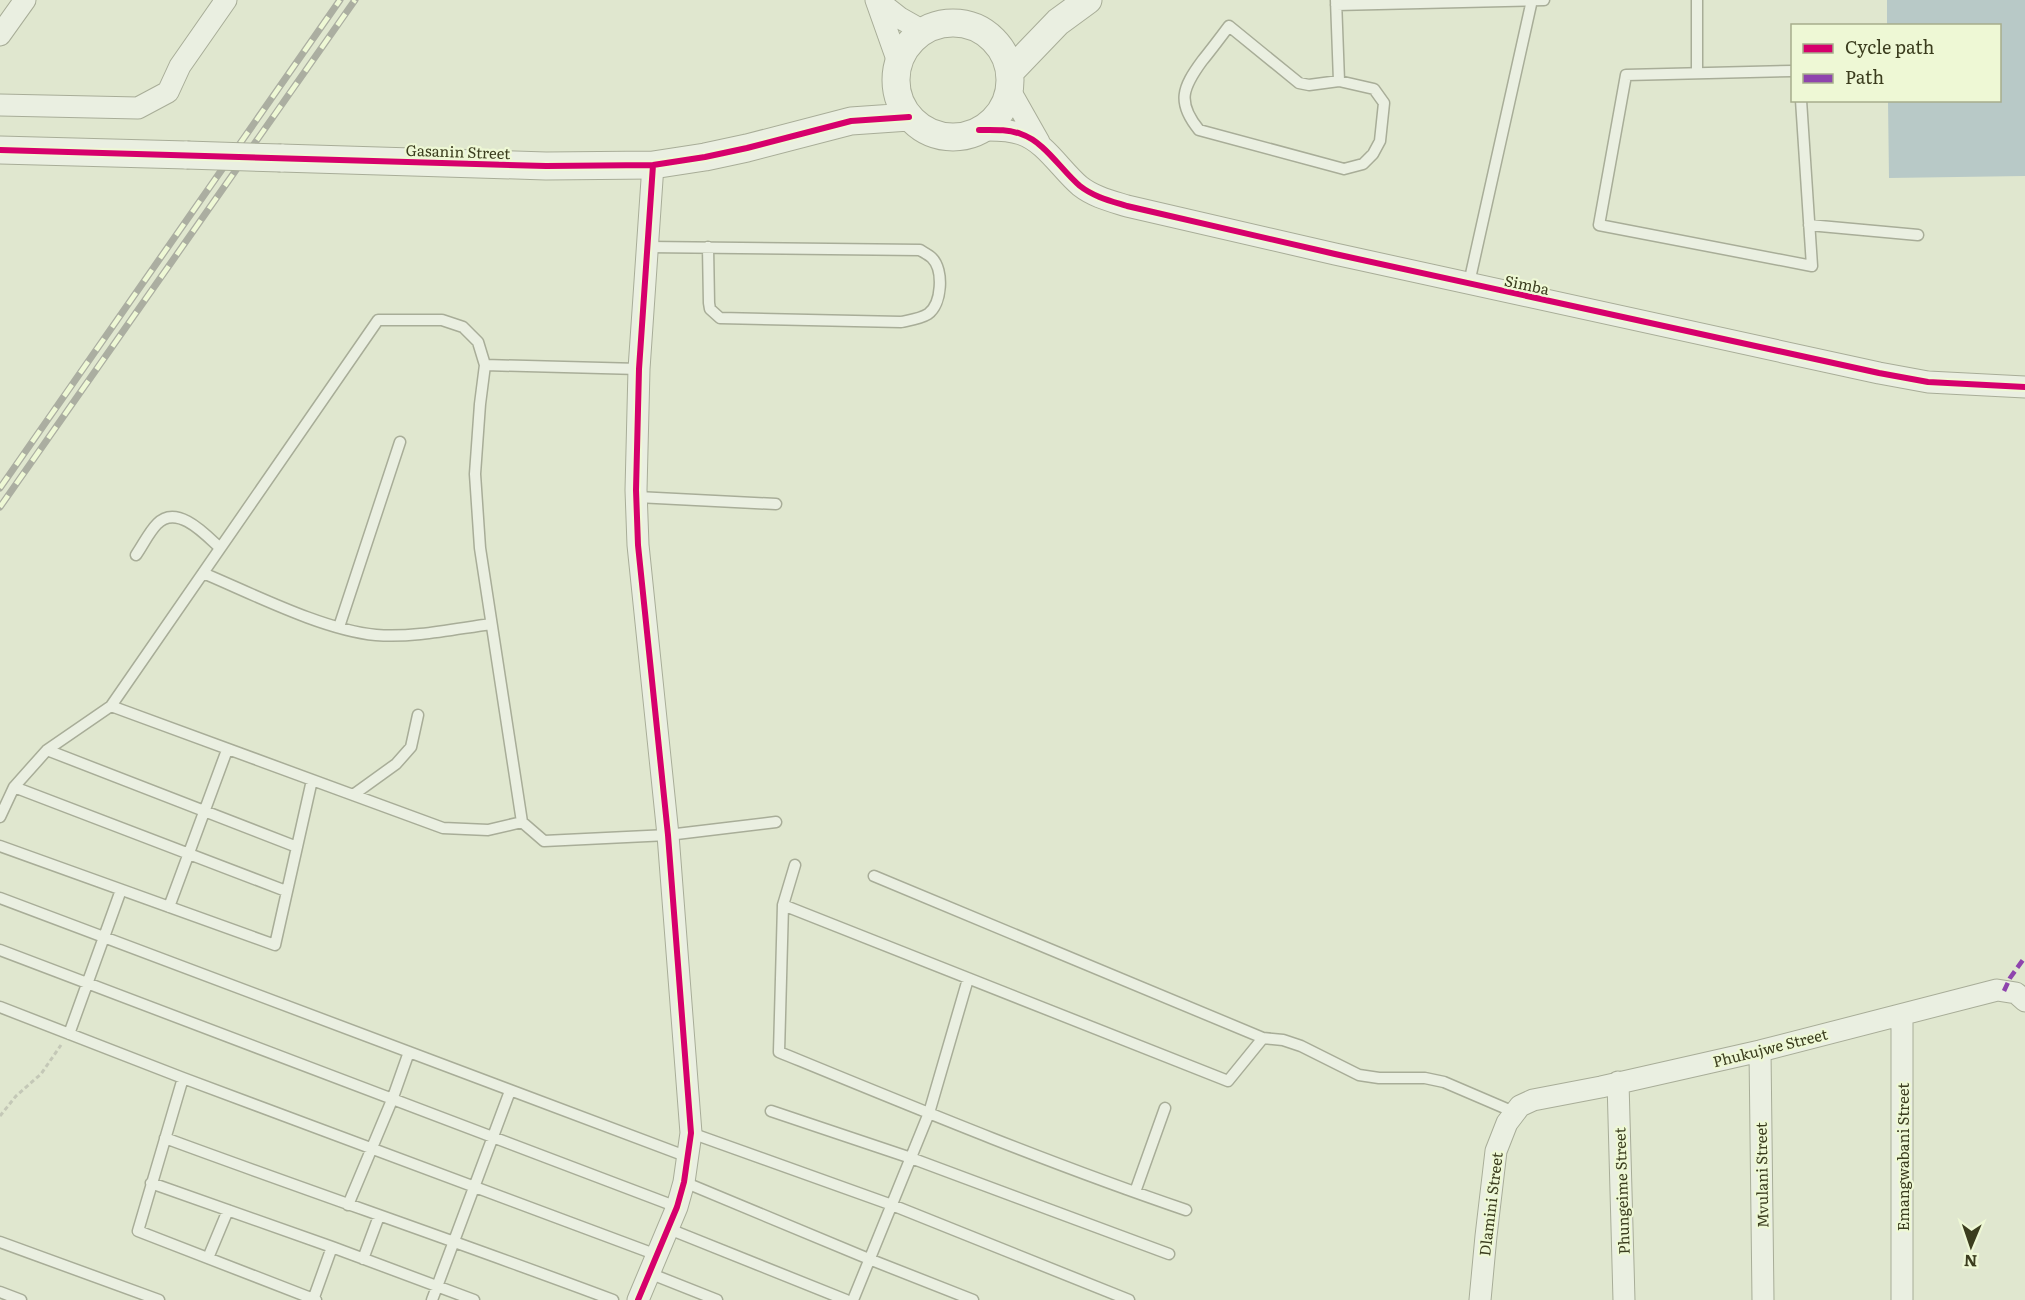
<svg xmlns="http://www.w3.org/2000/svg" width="2025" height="1300" font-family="Literata,serif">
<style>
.water{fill:#b8c9c7}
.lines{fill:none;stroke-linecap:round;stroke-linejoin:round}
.service-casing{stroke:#a8ad98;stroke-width:13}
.minor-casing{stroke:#a8ad98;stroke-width:23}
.tertiary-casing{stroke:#a8ad98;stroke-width:29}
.path{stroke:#c4c8b7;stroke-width:3;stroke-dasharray:4.5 3;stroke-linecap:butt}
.service{stroke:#eaefe1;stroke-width:10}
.minor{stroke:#eaefe1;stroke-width:21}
.tertiary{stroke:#eaefe1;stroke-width:27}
.rail-casing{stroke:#abaea1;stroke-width:7}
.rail{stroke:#eef8d5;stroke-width:4.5;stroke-dasharray:14;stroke-linecap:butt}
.tertiary-bridge-casing{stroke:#a8ad98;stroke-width:29;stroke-linecap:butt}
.tertiary-bridge{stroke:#eaefe1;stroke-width:27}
.quiet{stroke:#8e44ad;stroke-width:4.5;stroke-dasharray:9 4.5;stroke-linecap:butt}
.cycleway-casing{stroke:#eef8d5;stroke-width:10}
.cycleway{stroke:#d6006c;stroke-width:6}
.labels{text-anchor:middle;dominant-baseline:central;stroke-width:4.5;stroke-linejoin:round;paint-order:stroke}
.street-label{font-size:15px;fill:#3b3d1e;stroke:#eef8d5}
</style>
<rect width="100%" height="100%" fill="#e0e7cf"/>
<path class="water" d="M1887,0H2025V176L1889,178L1888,101L2000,100V26L1887,25Z"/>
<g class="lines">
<g class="service-casing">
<path id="service" d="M1336,0L1339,81
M1697,0V73
M1336,5L1544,0
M1229,26L1299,83L1309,85L1339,81L1374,89L1384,103L1380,141L1373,154L1363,164L1344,169L1199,130C1176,102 1183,87 1202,61C1211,50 1220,38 1229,26Z
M1792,71L1626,75L1599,225L1812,266L1801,100
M1809,225L1918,235
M647,247L920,250C923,252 929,255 932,258C944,270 942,304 928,314C920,319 910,320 901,322L720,318L710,309L709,303L708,247
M1469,283L1532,0
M485,365L639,369
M637,497L776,504
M136,555C143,545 149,532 157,524C177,503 206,535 220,548
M203,573C253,594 323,630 376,635C414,638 454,629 491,624
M339,627L400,442
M111,706L443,828L488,830L522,822L544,841L668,835L776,822
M47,750L297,847
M14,787L286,891
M353,795L396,764L411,747L418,715
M0,817L14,787L47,750L111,706L378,320H442L463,327L478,342L485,365L480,404L475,474L480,548L522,822
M0,846L275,945L312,780
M795,865L783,905L779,1052C913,1107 1048,1163 1186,1210
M874,876L1263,1038L1283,1040L1301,1046L1359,1075L1379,1078H1425L1444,1082L1514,1112
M0,898L688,1157
M783,905L1228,1081L1263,1038
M169,907L227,750
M0,950L677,1207
M0,1007L183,1078L657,1255
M69,1034L121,890
M183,1078L138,1231L316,1300
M771,1111L911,1158L1169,1254
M691,1133L892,1205L1129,1300
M165,1138C314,1193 464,1244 613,1300
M684,1182L869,1259L973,1300
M151,1183L332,1247L474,1300
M1135,1192L1165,1108
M348,1205L392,1100L409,1052
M669,1229L846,1300
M0,1242L159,1300
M208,1258L228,1210
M363,1259L379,1216
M649,1273L717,1300
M0,1292L21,1300
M313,1300L332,1247
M432,1300L510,1091
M853,1300L929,1113L968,979"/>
</g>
<g class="minor-casing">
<path id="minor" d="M876,0L898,62
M877,0L900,18L923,31
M0,35L25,0
M1009,89L1039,142
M0,105L138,108L168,92L180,66L226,0
M979,130C993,130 1007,129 1021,134C1045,142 1061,170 1080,186C1094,197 1111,201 1127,206L1335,254L1879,373L1928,382L2025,387
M1902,1015V1300
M1760,1051L1763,1300
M1618,1082L1624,1300
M638,1300L677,1207L684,1182L691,1133L668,835L638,545L636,490L639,369L653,165
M1480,1300L1486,1236L1496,1151L1507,1123L1520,1106L1533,1100L1601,1087L1760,1051L1997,990L2016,993L2025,1001"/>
</g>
<g class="tertiary-casing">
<path id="tertiary" d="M896 80a57 57 0 1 1 114 0a57 57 0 1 1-114 0Z
M1010,72L1058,22L1088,0
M0,150L187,155
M281,158L546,166L653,165L705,157L747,148L851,121L909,117"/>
</g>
<path class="path" d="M0,1116L16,1096L41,1074L61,1045"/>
<use href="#service" class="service"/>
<use href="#minor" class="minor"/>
<use href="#tertiary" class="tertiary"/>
<g class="rail-casing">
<path id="rail" d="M0,488L340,0
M0,507L355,0"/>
</g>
<use href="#rail" class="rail"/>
<g class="tertiary-bridge-casing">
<path id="tertiary-bridge" d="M187,155L281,158"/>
</g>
<use href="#tertiary-bridge" class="tertiary-bridge"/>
<path class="quiet" d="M2004,991L2010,978L2025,957"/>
<g class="cycleway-casing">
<path id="cycleway" d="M979,130C993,130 1007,129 1021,134C1045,142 1061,170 1080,186C1094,197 1111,201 1127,206L1335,254L1879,373L1928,382L2025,387
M0,150L546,166L653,165L705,157L747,148L851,121L909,117
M638,1300L677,1207L684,1182L691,1133L668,835L638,545L636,490L639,369L653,165"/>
</g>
<use href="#cycleway" class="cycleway"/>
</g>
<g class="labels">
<g class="street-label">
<text transform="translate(458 151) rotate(2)">Gasanin Street</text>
<text transform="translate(1527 284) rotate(12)">Simba</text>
<text transform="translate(1770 1047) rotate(-14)">Phukujwe Street</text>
<text transform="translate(1902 1157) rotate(-90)">Emangwabani Street</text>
<text transform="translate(1761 1175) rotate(-91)">Mvulani Street</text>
<text transform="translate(1621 1191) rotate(-92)">Phungeime Street</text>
<text transform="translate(1490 1204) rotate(-83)">Dlamini Street</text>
</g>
</g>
<rect x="1791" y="24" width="210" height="78" fill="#eef8d5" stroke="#a6ad8c" stroke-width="1.5"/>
<rect x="1803" y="44" width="30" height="9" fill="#d6006c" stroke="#a6ad8c" stroke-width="1.5"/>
<text x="1845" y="54" font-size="18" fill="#3b3d1e">Cycle path</text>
<rect x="1803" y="74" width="30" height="9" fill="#8e44ad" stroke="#a6ad8c" stroke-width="1.5"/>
<text x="1845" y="84" font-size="18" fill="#3b3d1e">Path</text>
<g transform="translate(1971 1246) rotate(182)" stroke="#eef8d5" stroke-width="4.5" paint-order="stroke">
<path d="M0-4.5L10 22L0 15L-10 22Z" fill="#3b3d1e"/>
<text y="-9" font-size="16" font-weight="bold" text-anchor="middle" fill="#3b3d1e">N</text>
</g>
</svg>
